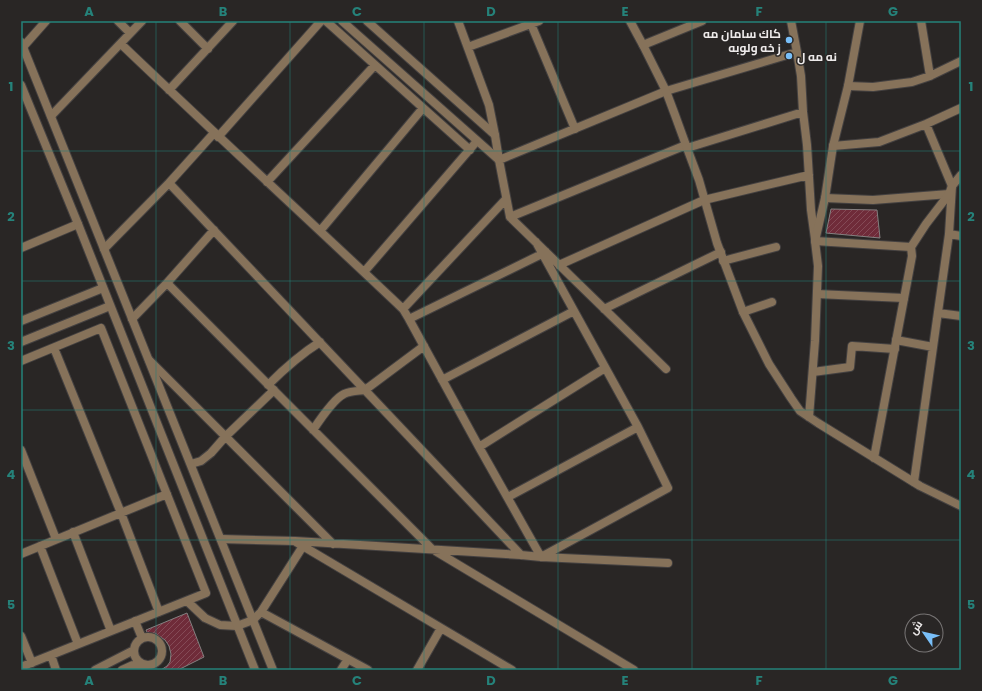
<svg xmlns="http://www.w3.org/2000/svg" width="982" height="691" font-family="Poppins,Cairo,sans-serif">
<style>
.building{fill:url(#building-hatch);stroke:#848080}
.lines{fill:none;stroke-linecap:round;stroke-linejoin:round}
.minor-casing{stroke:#444141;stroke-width:10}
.tertiary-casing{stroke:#444141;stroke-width:10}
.minor{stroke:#86725a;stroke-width:8}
.tertiary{stroke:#86725a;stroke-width:8}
.grid{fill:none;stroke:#25827a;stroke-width:1;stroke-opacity:0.55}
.poi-dot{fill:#79bff8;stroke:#292625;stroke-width:1.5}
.labels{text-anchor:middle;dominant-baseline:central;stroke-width:3;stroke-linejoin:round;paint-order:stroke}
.poi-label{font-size:12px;font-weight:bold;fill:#edeaea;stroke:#292625;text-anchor:end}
.neatline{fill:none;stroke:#25827a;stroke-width:1.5}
.grid-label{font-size:13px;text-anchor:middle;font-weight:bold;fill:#25827a}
</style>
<defs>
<pattern id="building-hatch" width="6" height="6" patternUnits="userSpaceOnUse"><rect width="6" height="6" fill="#6f2b39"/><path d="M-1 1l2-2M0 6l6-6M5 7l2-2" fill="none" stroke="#844a56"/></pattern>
</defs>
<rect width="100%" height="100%" fill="#292625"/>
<path class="building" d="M831,209L877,210L880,238L826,233Z
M187,613L204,657L178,670H161L167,666L170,662L171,654L169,646L165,640L159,636L155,633L148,634L146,630Z"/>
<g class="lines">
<g class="minor-casing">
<path id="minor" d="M118,21L130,33
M180,21L208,49
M326,21L470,150
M458,21L489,105L495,135L499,160L510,217L666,369
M791,21L797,52L801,76L803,112L807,145L811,210L815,239
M921,21L930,76
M531,24L575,129
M121,44C214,133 309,220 403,309L409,319L479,447L541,557L668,488L638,427L536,242
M643,45L702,21
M23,47L46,21
M468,47L539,21
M848,86L873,87L912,82L930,76L961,61
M169,90L233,21
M51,116L142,21
M218,137L321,21
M833,146L879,142L926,124L961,108
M687,148L803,112
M499,160L666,91L797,52
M267,182L375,65
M169,183L521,555
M825,198L873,200L949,194
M510,217L686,145
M320,231L423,108
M949,234L961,236
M815,241L911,247
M21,248L78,224
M104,249L169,183L214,133
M723,261L776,247
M559,265L704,200L809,175
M364,272L477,141
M167,283L432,549L634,670
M817,294L904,298
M403,309L506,199
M604,309L721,252
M743,312L772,302
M938,313L961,316
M132,319L167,283L214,230
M409,319L546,252
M21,321L103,288
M896,340L933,347
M21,342L110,306
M54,348L121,513L159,612
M149,360L333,544
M21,361L101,328L206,593L21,667
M813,372L850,367L852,346L895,349
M442,380L574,311
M268,385C284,369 301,354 320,342
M313,430C319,421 335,398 344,394C350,391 358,391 365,390L424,346
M479,447L605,368
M21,450L56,539
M191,464L201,461L211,453L225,437L274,390
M914,482L949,234L952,186L926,124
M508,497L638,427
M73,532L111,631
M221,539L295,541L521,555L541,557L668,563
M296,542L512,670
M40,546L78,644
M21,554L167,494
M187,601L205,618L220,625L237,626L253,620L261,612L303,546
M261,612L368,670
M135,621L142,638
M21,636L32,663
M134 651a14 14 0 1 1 28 0a14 14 0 1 1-28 0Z
M51,655L56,670
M95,670L134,650
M122,670L133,665H143
M341,670L348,659
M417,670L441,628"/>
</g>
<g class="tertiary-casing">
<path id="tertiary" d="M342,21L499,160
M367,21L495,135
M630,21L643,45L666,91L675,115L687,148L699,180L717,243L743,312L769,364L791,398L800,411L818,423L920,486L961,506
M21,42L273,670
M21,85L78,224L255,670
M809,417L815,341L818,266L815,241L825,198L833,146L848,86L860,21
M874,458L912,256L911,247L926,224L949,194L952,186L961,175"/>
</g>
<use href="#minor" class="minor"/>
<use href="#tertiary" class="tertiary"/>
</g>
<path class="grid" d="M156,21V670M290,21V670M424,21V670M558,21V670M692,21V670M826,21V670M21,151H961M21,281H961M21,410H961M21,540H961"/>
<g class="poi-dot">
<circle cx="789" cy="40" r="4"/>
<circle cx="789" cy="56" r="4"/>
</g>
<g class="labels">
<g class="poi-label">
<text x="781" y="33">كاك سامان مه<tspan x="781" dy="14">ز خه ولوبه</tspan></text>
<text x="797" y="56" text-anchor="start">نه مه ل</text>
</g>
</g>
<rect width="982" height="691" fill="none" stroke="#292625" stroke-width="44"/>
<g transform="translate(924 633) rotate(304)"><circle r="19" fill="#292625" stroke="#777474"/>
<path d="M0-3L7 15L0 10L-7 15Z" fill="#79bff8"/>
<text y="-6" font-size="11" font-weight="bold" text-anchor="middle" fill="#edeaea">ش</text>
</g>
<rect x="22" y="22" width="938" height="647" class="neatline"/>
<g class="grid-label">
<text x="89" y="16">A</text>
<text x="223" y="16">B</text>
<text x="357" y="16">C</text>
<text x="491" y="16">D</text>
<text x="625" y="16">E</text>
<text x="759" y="16">F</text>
<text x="893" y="16">G</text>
<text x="11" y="91">1</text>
<text x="971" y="91">1</text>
<text x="11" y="221">2</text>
<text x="971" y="221">2</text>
<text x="11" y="350">3</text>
<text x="971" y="350">3</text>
<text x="11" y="479">4</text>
<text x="971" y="479">4</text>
<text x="11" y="609">5</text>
<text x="971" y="609">5</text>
<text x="89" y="685">A</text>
<text x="223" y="685">B</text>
<text x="357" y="685">C</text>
<text x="491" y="685">D</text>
<text x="625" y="685">E</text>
<text x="759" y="685">F</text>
<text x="893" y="685">G</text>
</g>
</svg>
